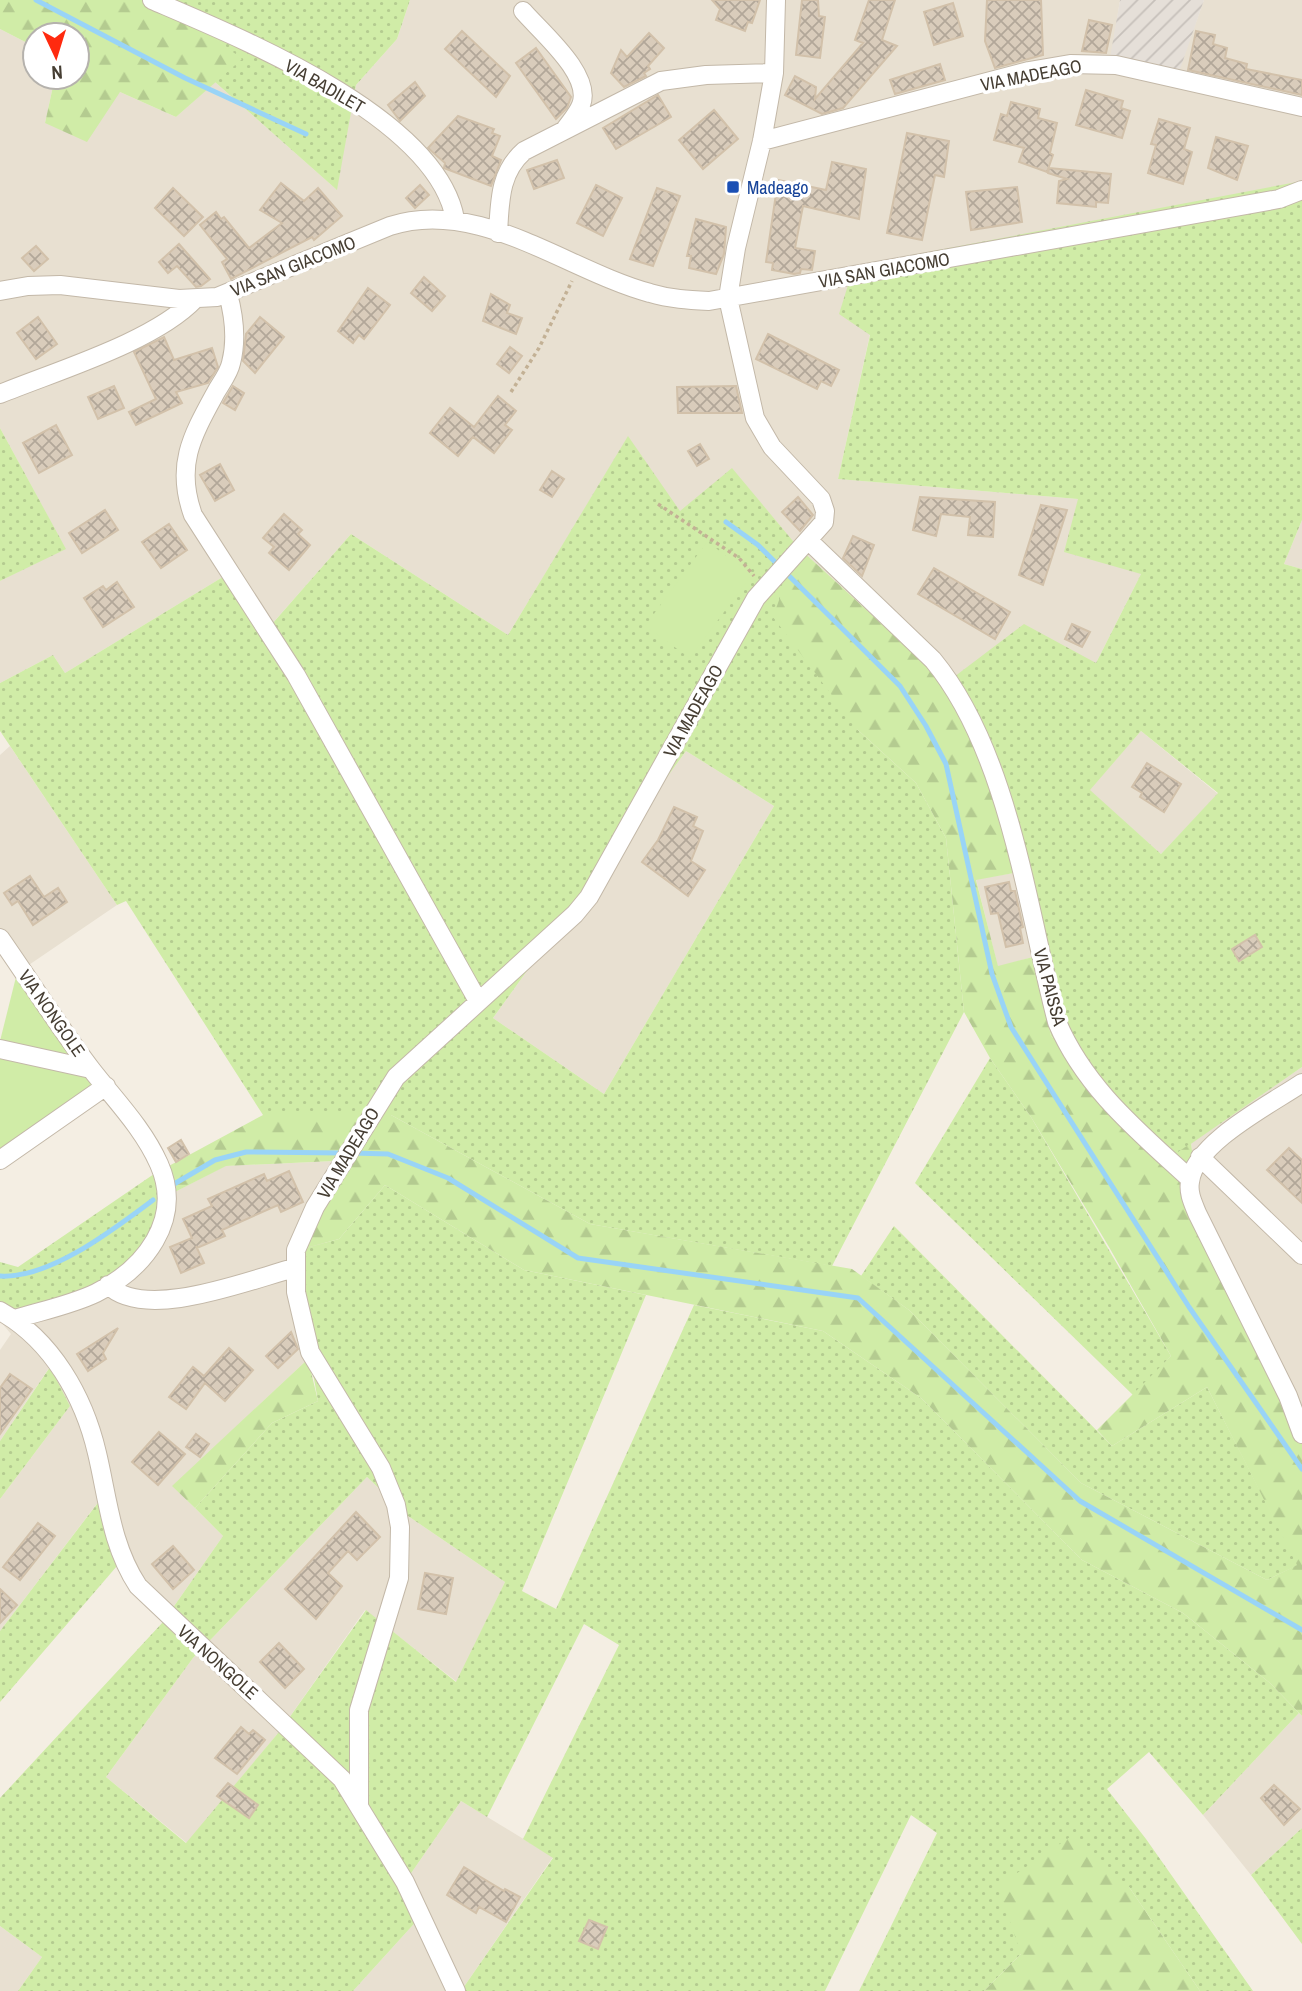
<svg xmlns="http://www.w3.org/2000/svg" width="1302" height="1991" font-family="'Archivo Narrow',sans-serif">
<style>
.residential{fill:#e8e0d1}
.industrial{fill:url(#industrial-furrows)}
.grass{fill:url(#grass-dots);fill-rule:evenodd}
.forest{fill:url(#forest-firs)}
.park{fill:#d0eca7}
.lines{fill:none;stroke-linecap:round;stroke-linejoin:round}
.stream{stroke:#99d4f7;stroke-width:5}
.building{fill:url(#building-cross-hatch);stroke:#d2c1aa;stroke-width:2}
.minor-casing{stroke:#c3b8a8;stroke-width:20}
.path{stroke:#c3b195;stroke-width:3.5;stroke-dasharray:3.5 3.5;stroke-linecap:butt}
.minor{stroke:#fff;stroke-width:18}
.transit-dot{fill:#1a4fb4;stroke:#fff;stroke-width:2.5}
.labels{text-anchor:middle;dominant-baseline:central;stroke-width:7;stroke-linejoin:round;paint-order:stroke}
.street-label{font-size:18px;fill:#463e33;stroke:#fff}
.transit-label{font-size:18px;fill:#164399;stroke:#fff;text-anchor:start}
</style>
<defs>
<pattern id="industrial-furrows" width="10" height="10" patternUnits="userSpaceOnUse" patternTransform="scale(1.75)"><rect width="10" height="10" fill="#e5dfd8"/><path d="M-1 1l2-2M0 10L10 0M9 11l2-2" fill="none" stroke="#c6c0ba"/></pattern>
<pattern id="grass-dots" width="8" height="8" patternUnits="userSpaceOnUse" patternTransform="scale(1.75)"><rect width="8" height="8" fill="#d0eca7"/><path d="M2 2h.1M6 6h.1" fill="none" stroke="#b4cb90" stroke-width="1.8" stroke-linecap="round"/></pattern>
<pattern id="forest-firs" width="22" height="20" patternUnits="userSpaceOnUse" patternTransform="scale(1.75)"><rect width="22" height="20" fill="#d0eca7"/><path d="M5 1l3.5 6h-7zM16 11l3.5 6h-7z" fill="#b4cb90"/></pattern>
<pattern id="building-cross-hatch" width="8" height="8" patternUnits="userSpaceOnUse" patternTransform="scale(1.75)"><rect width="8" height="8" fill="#d9ccbb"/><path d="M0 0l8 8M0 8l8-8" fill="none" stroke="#b2a799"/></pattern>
</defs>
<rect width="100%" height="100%" fill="#f4eee3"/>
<path class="residential" d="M410,0H1120L1111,58L1177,75L1204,0H1302V181L1298,184L854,266L870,334L838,479L1078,499L1141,574L1096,663L946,683L798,547L732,469L680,512L628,437L508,635L351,534L264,633L226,575L65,673L53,655L0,683V581L65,548L0,428V29L35,47V77H55L45,123L120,92L176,117L215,82L336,189L356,85L397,39Z
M1302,520V569L1284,564Z
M1141,731L1218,794L1161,854L1089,790Z
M10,746L117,905L17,973L0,946V755Z
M686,751L774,806L604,1094L493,1018Z
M1014,873L1033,957L998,967L976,879Z
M1302,1067V1410L1199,1204L1191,1143Z
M335,1161L308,1359L173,1486L223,1536L163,1622L117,1566L99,1501L0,1631V1499L70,1406L49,1368L0,1441V1350L11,1334L0,1321L83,1288L124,1267L171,1194L225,1166Z
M367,1477L408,1516L505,1582L457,1682L365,1610L279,1732L187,1843L106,1777L193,1658Z
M1299,1713L1302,1716V1828L1251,1875L1203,1815Z
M461,1801L553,1857L461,1991H353L422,1915L405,1882Z
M0,1926L42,1957L18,1991H0Z"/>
<path class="industrial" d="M1120,0H1204L1178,75L1110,58Z"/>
<path class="grass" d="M165,0H410L397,39L356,85L337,190L215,82L241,59Z
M1302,181V520L1284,564L1302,569V1067L1169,1159L1051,1036L1014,873L946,683L1024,624L1096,663L1141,574L1064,552L1078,499L838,479L870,335L839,314L854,266ZM1141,731L1218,793L1161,854L1090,790Z
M0,428L66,549L0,581Z
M628,436L680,511L732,468L798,547L858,730L916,783L946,838L964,1012L832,1266L590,1224L391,1115H263L126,901L117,905L0,731V683L53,655L65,673L226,575L265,632L351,534L508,635ZM686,751L774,806L604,1094L493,1018Z
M990,1058L1031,1117L1171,1356L1134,1396L915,1183Z
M154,1174L171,1194C158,1219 147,1249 124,1267C96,1290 35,1307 0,1321V1262L18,1267Z
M385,1185L524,1270L646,1295L522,1591L556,1609L694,1305L823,1331L921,1398L1082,1560L1183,1613L1270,1683L1299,1713L1203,1815L1149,1752L1107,1789L1146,1839L1253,1991H1200L1129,1887L1021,1954L984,1991H859L937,1833L911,1815L825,1991H461L553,1858L523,1839L619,1645L584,1624L487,1817L461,1801L405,1882L422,1915L353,1991H18L42,1957L0,1926V1798L163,1622L223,1536L195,1508L272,1423L318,1401L291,1252L339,1239ZM367,1477L408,1516L505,1582L456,1682L366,1610L279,1732L186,1843L106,1777L193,1658Z
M894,1226L1112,1446L1207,1387L1298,1565L1267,1580L1081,1483L909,1310L861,1276Z
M50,1367L70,1406L0,1499V1441Z
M100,1500L117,1566L0,1702V1631Z
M1302,1828V1944L1251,1875Z"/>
<path class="forest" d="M0,0H165L242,59L176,117L120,92L87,142L45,123L55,77H77V35H35V47L0,29Z
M798,547L946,683L989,783L1014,873L976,880L998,966L1033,957L1051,1036L1168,1159L1191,1143L1199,1204L1302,1410V1716L1270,1683L1183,1613L1082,1560L921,1398L823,1331L524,1270L385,1185L339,1239L291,1252L334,1161L226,1166L171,1194L154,1174L263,1115H391L590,1224L852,1269L909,1310L1081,1483L1267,1580L1297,1565L1207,1387L1112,1446L1097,1430L1171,1356L1109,1247L1031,1117L990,1058L964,1012L946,838L916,783L858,730L773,617Z
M308,1359L318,1401L272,1423L195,1508L172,1486Z
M1070,1837L1129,1887L1200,1991H984L1021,1954L998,1886Z"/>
<path class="park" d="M707,542L752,574L690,658L645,626Z
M17,973L101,1090L0,1158V1041Z"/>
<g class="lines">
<path class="stream" d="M36,0L185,78L306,134
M726,522L758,545L900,686L926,726L946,764L992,974L1011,1027L1189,1307L1302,1469
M353,1153L388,1154L448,1178L578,1258L858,1298L1080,1501L1302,1630
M169,1187L215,1160L246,1152L343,1153
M0,1276C50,1279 114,1229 153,1200"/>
</g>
<path class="building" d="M712,0H760L752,23L748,22L745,31L716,20L720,9Z
M802,0H818L819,16L825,17L820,58L796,55Z
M869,0H895L882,40L897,46L843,108L822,114L785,95L795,76L816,87L815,99L863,43L855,40Z
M987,0H1041L1043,55L995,68L985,41Z
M953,3L963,36L934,45L924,12Z
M1089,20L1112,25L1106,53L1082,51Z
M462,31L510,76L496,97L445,49Z
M1196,31L1215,35L1213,44L1227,48L1225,58L1247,64L1246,69L1302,80V95L1188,70Z
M649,33L664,48L648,66L650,69L644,73L646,76L624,87L611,73L621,50L627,57Z
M536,48L571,97L567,108L556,119L516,63Z
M940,64L945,80L895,94L890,80Z
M415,82L425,96L400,121L388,105Z
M1086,90L1123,101L1121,108L1130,111L1122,138L1076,125Z
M658,95L671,117L616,149L603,128Z
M1011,102L1040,109L1038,118L1057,123L1050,153L1053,155L1047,172L1019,162L1024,148L994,140L1001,114L1007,116Z
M714,110L738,139L703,169L679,140Z
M458,116L494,129L492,133L500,136L492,156L501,160L491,186L444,168L445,163L428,148Z
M1159,119L1190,128L1184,149L1192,152L1183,184L1148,173L1156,145L1151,144Z
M907,133L949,141L944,177L935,175L922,240L887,233Z
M1216,137L1248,146L1237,180L1208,168Z
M557,160L564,178L534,189L527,170Z
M832,162L866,169L859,219L803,206L795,248L815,251L812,270L801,269L800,273L794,274L772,270L773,263L766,262L778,180L826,190Z
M1049,168L1111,174L1108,203L1096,202V207L1057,203L1059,181L1067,179L1048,173Z
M281,183L304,201L318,188L342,216L314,240L312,237L231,279L222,262L227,259L200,225L216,212L221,219L224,217L249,248L282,223L260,210Z
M420,185L429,195L415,208L406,198Z
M596,185L622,198L603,236L577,223Z
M1017,187L1022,222L971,230L966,192Z
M173,188L203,217L184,236L155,208Z
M657,188L680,196L653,266L630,259Z
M696,219L726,227L724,254L716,274L689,268L691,256H687Z
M179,244L210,279L201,286L196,287L177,266L168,273L159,262Z
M36,246L48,259L34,271L22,258Z
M424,277L445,296L432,311L411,293Z
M368,288L390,305L364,339L359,335L353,343L338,331Z
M491,294L510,305L507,313L522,318L516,334L483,321Z
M38,317L57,344L36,359L17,333Z
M260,317L284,337L255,373L243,361L246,334Z
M768,334L839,370L831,386L821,381L817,389L756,359Z
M164,337L174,360L212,348L218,367L208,383L176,392L182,403L136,425L129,412L156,399L134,352Z
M510,347L522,356L509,373L497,364Z
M114,386L124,408L98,419L88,397Z
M233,386L244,393L235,410L223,403Z
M736,386L742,413H678L677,387Z
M498,396L516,411L505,425L512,430L494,453L473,437L458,456L430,433L450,408L474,427Z
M56,425L72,455L39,473L23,443Z
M700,444L709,459L697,466L688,451Z
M220,464L234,490L215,501L200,475Z
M552,471L564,479L552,497L540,490Z
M798,497L813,515L800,531L782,512Z
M920,497L995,502L993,537L968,535L970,517L941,514L936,536L913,530Z
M1041,505L1067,510L1043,585L1019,575Z
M105,510L118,530L82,553L69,533Z
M284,514L302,530L298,534L310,545L289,570L269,553L274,547L263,538Z
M169,524L187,550L161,568L142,542Z
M853,536L874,545L862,576L843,558Z
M934,568L1010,612L995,639L918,594Z
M117,582L134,607L103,627L84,598L103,586L106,590Z
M1072,624L1090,632L1082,647L1065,639Z
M1147,763L1181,784L1164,812L1140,797L1142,793L1132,787Z
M674,807L697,817L693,826L703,831L691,861L705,870L688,896L642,862L658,840Z
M30,876L44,897L58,888L67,902L33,925L18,901L12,905L4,893Z
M1009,882L1011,891H1015L1023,927L1020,928L1023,943L1006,947L998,913L991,914L985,887Z
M1255,935L1262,947L1239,961L1232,949Z
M181,1140L189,1154L176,1162L168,1148Z
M1289,1148L1302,1160V1203L1267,1170Z
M289,1171L303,1202L281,1212L278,1205L222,1230L225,1236L197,1248L196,1246L204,1263L181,1273L170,1247L192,1238L183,1219L212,1206L208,1199L264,1174L267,1181Z
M118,1328L103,1353L106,1359L88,1371L77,1354Z
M291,1332L298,1349L278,1368L266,1356Z
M229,1348L253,1370L225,1401L205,1383L186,1409L169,1397L193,1367L204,1376Z
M10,1374L32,1389L0,1434V1388Z
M159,1432L185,1454L158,1485L132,1462Z
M196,1434L209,1444L200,1457L186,1447Z
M356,1512L380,1537L357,1560L348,1551L328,1573L342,1586L316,1619L285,1589Z
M38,1523L55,1536L20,1580L3,1567Z
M173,1546L194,1570L173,1589L152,1564Z
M425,1573L453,1578L446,1614L418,1609Z
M0,1589L17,1605L0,1623Z
M279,1643L304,1669L285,1688L260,1662Z
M241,1727L249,1734L253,1730L265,1740L237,1774L215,1758Z
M228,1783L258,1805L249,1818L217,1796Z
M1274,1785L1300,1809L1284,1825L1261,1798Z
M464,1867L504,1891L505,1889L520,1897L506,1922L479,1907L476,1913L447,1895Z
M589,1920L607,1927L598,1949L579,1941Z"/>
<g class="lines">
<g class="minor-casing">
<path id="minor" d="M152,0C238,37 437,117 455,219
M523,11C541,32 593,75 581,105C578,113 571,121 566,128
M762,141L1029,71L1070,64L1116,65L1302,107
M498,233C500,202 499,173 524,151L661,81L706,75L774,73
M0,291L28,286L60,285L179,299L217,297L390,226C478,197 568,271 650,293C670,299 689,300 709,301L1279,199L1302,190
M228,294C234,316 237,340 231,363C229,373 221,383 216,392C192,436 175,465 193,515L296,675L478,1001
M0,394C56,371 154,342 195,299
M808,540L933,660C1009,752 1027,908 1057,1022C1085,1088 1138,1131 1190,1179
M0,938C30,981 59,1027 91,1069C115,1100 143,1128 159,1164C184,1220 144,1269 96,1293C71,1305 41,1311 15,1319
M0,1049L91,1069
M1302,1083C1271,1104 1194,1143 1190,1182C1188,1193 1193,1203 1197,1213L1288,1396L1302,1434
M1200,1157L1302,1255
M0,1160L106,1086
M108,1285C145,1322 249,1280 294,1268
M0,1311C52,1340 84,1397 97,1453C108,1499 111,1545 138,1586L342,1779L405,1882L456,1991
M359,1804V1710L399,1578L400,1527L396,1505L381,1468L310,1352L296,1292V1250L315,1207L396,1077L575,914L589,897L756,598L824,522L825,511L821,499L772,447L755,418L728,298L736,248L762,141L774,73L776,0"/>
</g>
<path class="path" d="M511,392L539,348L572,281
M658,504L739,558L754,576"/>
<use href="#minor" class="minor"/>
</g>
<rect class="transit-dot" x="726" y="180" width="14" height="14" rx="3.5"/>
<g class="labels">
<g class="street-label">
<text transform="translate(1031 75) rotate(-11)">VIA MADEAGO</text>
<text transform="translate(325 86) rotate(30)">VIA BADILET</text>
<text transform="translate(293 266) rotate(-22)">VIA SAN GIACOMO</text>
<text transform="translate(884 270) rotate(-10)">VIA SAN GIACOMO</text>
<text transform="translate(693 711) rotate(-61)">VIA MADEAGO</text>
<text transform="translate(1050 987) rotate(75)">VIA PAISSA</text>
<text transform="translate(52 1013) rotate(55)">VIA NONGOLE</text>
<text transform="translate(348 1153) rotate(-59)">VIA MADEAGO</text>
<text transform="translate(218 1662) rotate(42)">VIA NONGOLE</text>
</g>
<g class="transit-label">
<text x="747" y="187">Madeago</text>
</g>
</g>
<g transform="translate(56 56) rotate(176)"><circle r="33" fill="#ffffff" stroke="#b5b2ad" stroke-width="2"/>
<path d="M0-5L12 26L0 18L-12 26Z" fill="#ff2a0f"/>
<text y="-10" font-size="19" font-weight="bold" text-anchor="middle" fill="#463e33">N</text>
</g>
</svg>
